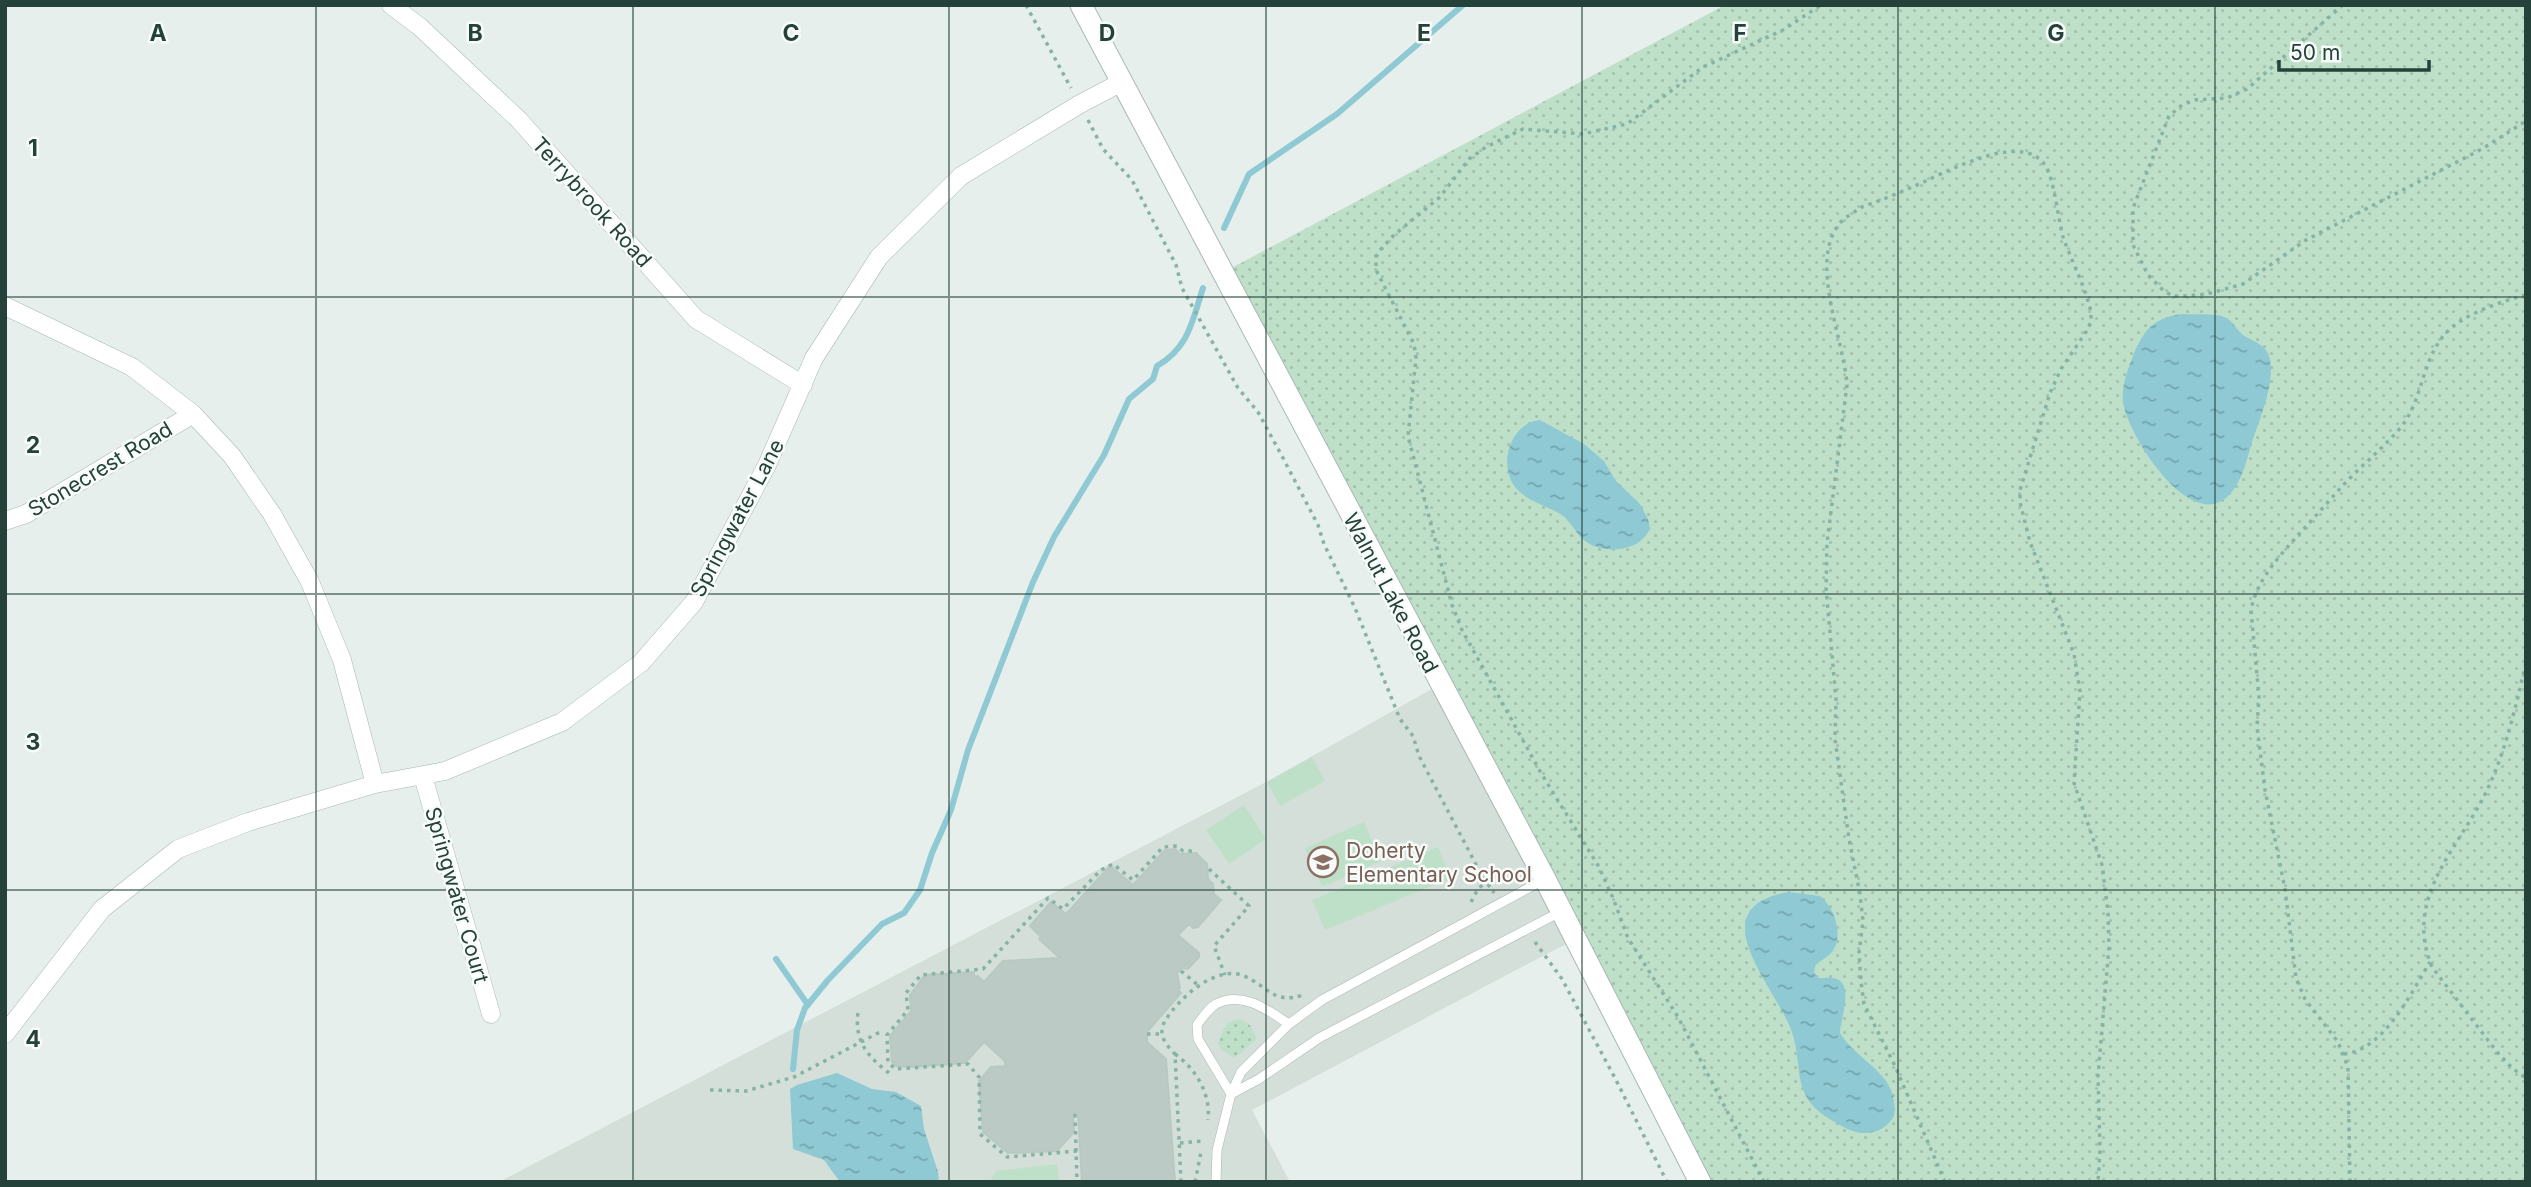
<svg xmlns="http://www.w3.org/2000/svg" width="2531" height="1187" font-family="Inter,sans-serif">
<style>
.built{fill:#d4dfda}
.grass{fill:url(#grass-dots)}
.park{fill:#bfe0c8}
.water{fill:url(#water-ripples)}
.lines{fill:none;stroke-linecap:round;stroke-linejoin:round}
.stream{stroke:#8ec9d4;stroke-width:6}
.building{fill:#bbcac4;stroke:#b8c9c2;stroke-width:2}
.service-casing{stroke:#a8b8b2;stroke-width:10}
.minor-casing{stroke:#a8b8b2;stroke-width:19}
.tertiary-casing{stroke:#a8b8b2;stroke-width:23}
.path{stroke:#86b3a5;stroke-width:3.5;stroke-dasharray:3.5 5;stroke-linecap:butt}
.service{stroke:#fff;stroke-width:9}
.minor{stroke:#fff;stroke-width:18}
.tertiary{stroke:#fff;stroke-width:21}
.grid{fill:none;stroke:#24423a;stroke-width:2;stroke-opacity:0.55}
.labels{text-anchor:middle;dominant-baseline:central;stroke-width:5;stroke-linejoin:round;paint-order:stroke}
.street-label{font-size:21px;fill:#24423a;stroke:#f7fbf9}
.education-label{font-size:21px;fill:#785e54;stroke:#f7fbf9;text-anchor:start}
.grid-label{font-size:23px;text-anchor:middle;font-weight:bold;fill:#24423a;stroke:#f7fbf9;stroke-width:5;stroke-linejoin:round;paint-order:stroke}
</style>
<defs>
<pattern id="grass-dots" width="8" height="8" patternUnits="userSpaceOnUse" patternTransform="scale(1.75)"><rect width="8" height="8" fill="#bfe0c8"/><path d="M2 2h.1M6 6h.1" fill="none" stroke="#a4c1ad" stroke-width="1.8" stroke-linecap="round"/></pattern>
<pattern id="water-ripples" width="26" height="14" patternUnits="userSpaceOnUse" patternTransform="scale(1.75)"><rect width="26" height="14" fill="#8ec9d4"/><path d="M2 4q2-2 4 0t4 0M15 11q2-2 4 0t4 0" fill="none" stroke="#74a5ad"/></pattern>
</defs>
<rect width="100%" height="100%" fill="#e6efeb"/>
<path class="built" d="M1439,685L1574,941L1554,950L1252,1110L1290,1182H499L1266,782Z"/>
<path class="grass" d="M1725,5H2526V1182H1705L1222,273Z
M1238,1019C1250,1022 1253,1028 1257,1039L1235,1058L1221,1050L1218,1042L1226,1024Z"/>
<path class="park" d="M1312,757L1325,781L1280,806L1267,782Z
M1244,805L1266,839L1229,864L1206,830Z
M1364,822L1381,861L1322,887L1305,848Z
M1438,847L1451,878L1325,930L1312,900Z
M1057,1164L1059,1182H989L997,1171Z"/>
<path class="water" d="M2182,314C2195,315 2219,312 2228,319C2234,323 2237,330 2243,335C2250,340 2259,342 2265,349C2281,367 2261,416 2254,436C2247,456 2244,482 2226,498C2187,530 2127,433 2123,402C2121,384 2129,367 2135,351C2146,327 2155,318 2182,314Z
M1540,420L1584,444L1604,461L1616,481L1640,504L1648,519L1650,528C1641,552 1604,555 1585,541C1576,534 1572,523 1563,516C1548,505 1523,501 1513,484C1499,461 1511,423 1540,420Z
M1789,892L1820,896C1834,907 1843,933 1834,949C1830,956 1822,960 1816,964L1814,972L1819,978C1824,978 1832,977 1837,979C1854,986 1840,1020 1840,1033C1858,1063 1900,1073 1894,1116C1888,1127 1876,1134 1863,1133C1852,1133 1842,1126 1833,1121C1787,1095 1806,1066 1790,1027C1772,983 1699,907 1789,892Z
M837,1073L872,1089L896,1092L921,1106L924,1129L938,1172L939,1182H840L824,1160L793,1149L790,1089L797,1085Z"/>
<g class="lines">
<path class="stream" d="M1224,228L1249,174L1337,114L1463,5
M776,959L808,1005
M793,1069L797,1030L805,1008L828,980L882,924L904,913L920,890L932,853L951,810L968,750L1033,582L1054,537L1104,455L1129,399L1153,379L1157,366C1189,347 1192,322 1203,288"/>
</g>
<path class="building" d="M1175,849L1180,854L1196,853L1207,864L1208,879L1213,884L1214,894L1221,900L1198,927L1193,928L1189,924L1178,935L1199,953V957L1188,969L1182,968L1177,973L1180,988L1178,990L1181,993L1147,1032V1042L1166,1059L1175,1182H1082L1078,1114L1073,1113L1074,1132L1057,1151L1008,1153L983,1132L979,1081L991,1067L1006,1066L1004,1060L984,1042L965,1063L911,1067L896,1066L892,1062L890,1036L911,1011L910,995L925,975L974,972V977L978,976L984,982L1003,961L1060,958L1039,939L1041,937L1030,926L1051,902L1066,914L1110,866L1133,885L1165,850Z"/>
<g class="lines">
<g class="service-casing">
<path id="service" d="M1231,1094L1259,1079L1319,1038L1560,912
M1231,1094L1198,1039L1197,1025C1202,1018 1209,1008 1216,1004C1243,990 1269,1011 1289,1024
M1216,1182L1217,1150L1231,1094L1241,1072L1289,1024L1322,1000L1545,879"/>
</g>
<g class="minor-casing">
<path id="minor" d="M391,5L420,27L519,120L696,319L803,385
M5,306L132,367L193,414L232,456L272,514L310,582L342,660L375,784
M5,521L26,514L193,414
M423,776L491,1014
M5,1034L102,909L178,849L248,822L375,784L445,771L562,722L641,663L694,602L767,465L814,358L879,257L961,176L1080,104L1120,83"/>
</g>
<g class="tertiary-casing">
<path id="tertiary" d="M1081,5L1545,879L1700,1182"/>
</g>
<path class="path" d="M1026,5L1071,88
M2343,5L2247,89L2227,98L2195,100L2182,105L2169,116L2133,208V245L2148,275L2164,291L2173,296H2185L2207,294L2243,284L2306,240L2482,149L2526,121
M1088,120L1103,149L1132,180L1176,265L1182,288L1238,388L1258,412L1283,458L1318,525L1324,544L1355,608L1400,719L1413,736L1419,756L1481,874L1494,893
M2526,663C2516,705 2507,746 2489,786C2462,846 2402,895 2432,967L2497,1052L2512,1068L2526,1078
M1209,869L1249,906L1214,946L1225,975
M1471,902L1478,889L1486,882
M1535,942L1562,979L1616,1080L1667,1182
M1181,971L1198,985
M858,1013C854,1043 870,1059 893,1076
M1147,1034H1161
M1175,1054C1196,1069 1211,1094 1208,1120
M2344,1054C2384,1050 2411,993 2430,962
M710,1090L746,1091L794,1077L880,1032
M1075,1114L1077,1182
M1180,1143L1204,1141
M1077,1151L1007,1157L980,1134L979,1077L968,1064L895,1069L888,1062L887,1035L908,1010L906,993L921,975L983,969L1048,898L1063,909L1101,870L1113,864L1133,880L1163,847L1177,846L1183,851H1195
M1181,1182L1175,1054C1166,1045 1157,1034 1165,1021C1178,999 1216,964 1244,976C1268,986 1273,1005 1303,995
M1195,1182L1201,1152
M1764,1182L1678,1017L1628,938L1613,898L1599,867L1541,773L1462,630L1452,605L1408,436L1416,358L1414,344L1376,270V257L1381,249L1394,235L1440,197L1469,159L1486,147L1523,129L1583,134L1627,124L1703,67L1783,30L1821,5
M1945,1182L1895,1066L1864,1004L1861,982L1859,953L1863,921L1860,894L1849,839L1835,739L1836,699L1826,588L1827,543L1847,385C1844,339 1808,261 1840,223C1846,216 1855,212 1862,207C1879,201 1896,194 1912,187C1942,175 2020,129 2045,165C2054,177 2058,219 2063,237C2072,262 2085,286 2091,312V322L2086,332L2061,369L2050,393L2020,490V502L2030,542L2074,654L2080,691L2074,783L2102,865L2108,912L2109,947L2098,1076L2100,1151L2098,1182
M2350,1182L2348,1067L2338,1042L2305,999L2296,978L2285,889L2265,790L2257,727L2259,697L2251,610C2257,579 2279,557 2299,534C2316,516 2332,497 2349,479C2367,461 2386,445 2402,426C2423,398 2422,360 2445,334C2463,314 2500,302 2526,295"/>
<use href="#service" class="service"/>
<use href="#minor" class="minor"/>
<use href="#tertiary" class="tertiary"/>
</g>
<path class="grid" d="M316,5V1182M633,5V1182M949,5V1182M1266,5V1182M1582,5V1182M1898,5V1182M2215,5V1182M5,297H2526M5,594H2526M5,890H2526"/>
<defs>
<g id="school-ring" transform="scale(1.575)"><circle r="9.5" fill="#f7fbf9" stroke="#8d6e63" stroke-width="1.5"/><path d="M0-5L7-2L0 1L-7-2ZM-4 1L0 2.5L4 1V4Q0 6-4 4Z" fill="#8d6e63"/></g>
</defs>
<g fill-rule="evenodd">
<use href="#school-ring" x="1323" y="862"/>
</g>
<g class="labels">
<g class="street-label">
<text transform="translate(592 202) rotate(48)">Terrybrook Road</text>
<text transform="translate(100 469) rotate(-31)">Stonecrest Road</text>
<text transform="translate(737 518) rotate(-62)">Springwater Lane</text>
<text transform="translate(1391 593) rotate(62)">Walnut Lake Road</text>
<text transform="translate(457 895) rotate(74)">Springwater Court</text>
</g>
<g class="education-label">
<text x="1346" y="850">Doherty<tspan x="1346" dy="24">Elementary School</tspan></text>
</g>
</g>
<g class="grid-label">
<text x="158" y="41">A</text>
<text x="475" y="41">B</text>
<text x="791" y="41">C</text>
<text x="1107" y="41">D</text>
<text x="1424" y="41">E</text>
<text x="1740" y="41">F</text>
<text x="2056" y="41">G</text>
<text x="33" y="156">1</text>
<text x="33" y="453">2</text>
<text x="33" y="750">3</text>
<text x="33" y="1047">4</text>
</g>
<rect width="2531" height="1187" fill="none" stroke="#24423a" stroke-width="14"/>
<path d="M2279 60v10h150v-10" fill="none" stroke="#24423a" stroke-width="3.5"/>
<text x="2290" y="60" font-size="21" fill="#24423a" stroke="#f7fbf9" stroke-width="5" paint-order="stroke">50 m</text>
</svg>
